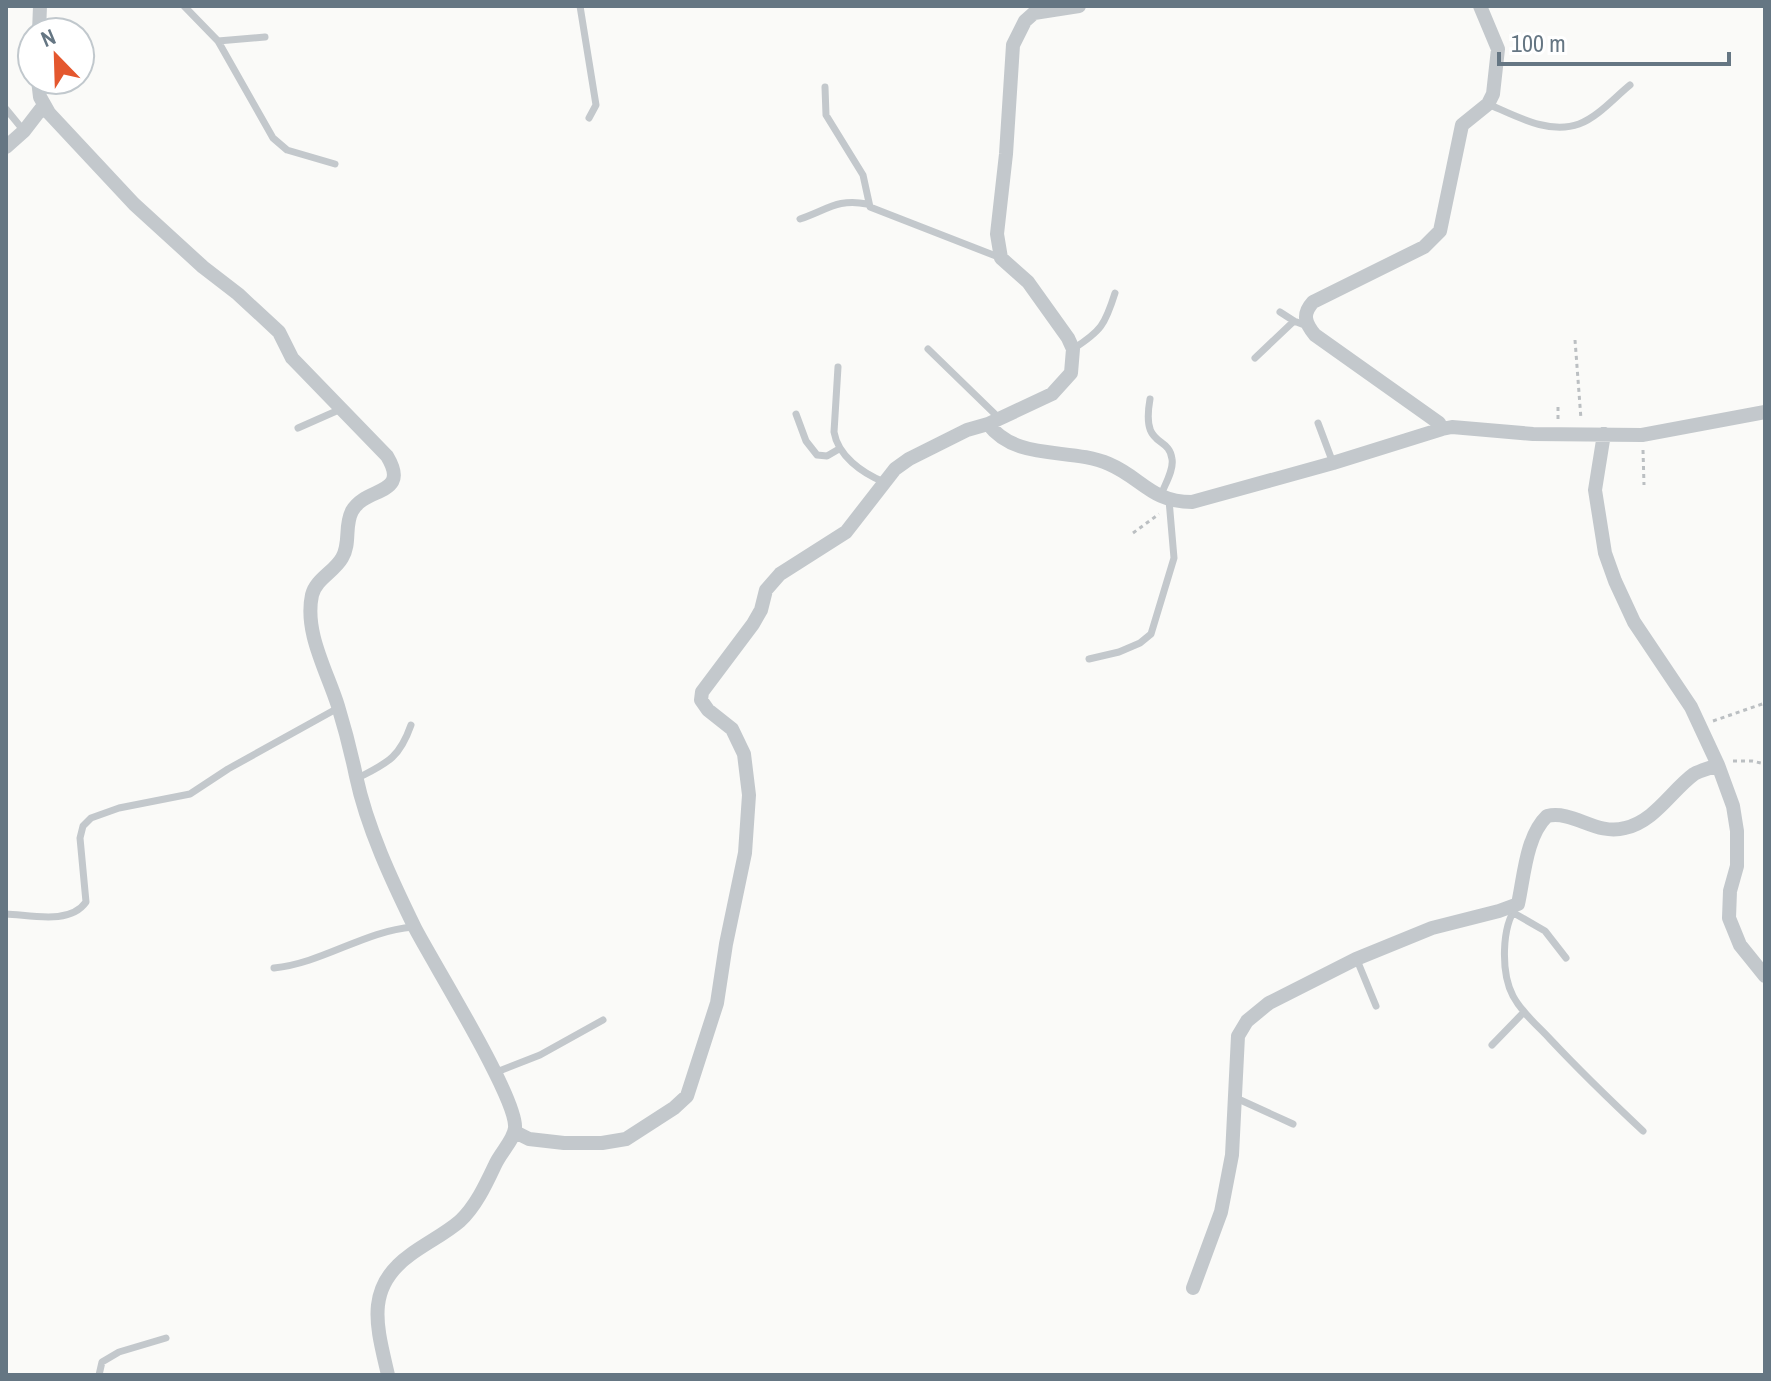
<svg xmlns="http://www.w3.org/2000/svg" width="1771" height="1381" font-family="'Archivo Narrow',sans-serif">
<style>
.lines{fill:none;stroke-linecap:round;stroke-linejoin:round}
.path{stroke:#bbbfc2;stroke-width:3;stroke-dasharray:4 4;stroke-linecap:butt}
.lane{stroke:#c3c8cc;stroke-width:7}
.street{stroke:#c3c8cc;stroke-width:14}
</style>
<rect width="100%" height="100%" fill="#fafaf8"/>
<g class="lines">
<path class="path" d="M1575,340L1581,419
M1558,407V419
M1643,450L1644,485
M1133,533L1159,514
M1713,721L1765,703
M1733,761H1752L1765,764"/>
<path class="lane" d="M184,6L218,41L273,138L287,150L335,164
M580,6L596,105L589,118
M218,41L265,37
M825,87L826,115L863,175L870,207L1001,258
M1488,104C1516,116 1549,135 1579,124C1598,117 1615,97 1630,85
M6,109L24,131
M800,219C827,210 838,198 867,204
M1280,312L1294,321L1307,326
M928,349L1000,419
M1073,349C1101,331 1105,325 1115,293
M1255,358L1294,321
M838,367L834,432C838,456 862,473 884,482
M1150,399C1141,450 1169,434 1172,459C1174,470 1165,484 1161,495
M796,414L806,441L817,455L827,456L839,449
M1318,423L1333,463
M298,428L341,409
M1089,659L1119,652L1140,643L1151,634L1174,558L1169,500
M356,779C387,763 399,759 411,725
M1517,906C1501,927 1501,973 1513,996C1522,1013 1537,1025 1550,1039C1580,1071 1611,1101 1643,1131
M1512,912L1545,931L1566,958
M6,914C31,915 70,925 86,902L80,838L83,826L91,818L119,808L190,794L228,769L338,708
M1357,960L1376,1006
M274,968C323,963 364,931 413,927
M1492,1045L1524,1012
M494,1073L540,1055L603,1020
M1236,1098L1293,1124
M99,1375L102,1362L119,1352L166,1338"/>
<path class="street" d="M1079,6L1034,13L1025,21L1013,45L1006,154L997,234L1001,258L1028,282L1068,338L1073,349L1071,373L1052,394L988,424C1017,462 1070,447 1109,464C1142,478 1151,502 1192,502L1333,463L1442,429
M1480,6L1498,49L1493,94L1488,104L1462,125L1440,231L1424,247L1313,302C1302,314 1305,323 1315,335L1439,423L1442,429L1452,427L1533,434L1642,435L1765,412
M39,32L40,6
M38,80L40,97L49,113L134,204L203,267L238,294L279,332L292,358L387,456C411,496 366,486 352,511C344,526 351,543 342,558C334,572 316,579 312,595C304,632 327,671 338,706C345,729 351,752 356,776C367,828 392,881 415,928C433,963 518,1099 515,1128C514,1140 500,1153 495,1165C486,1184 476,1206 460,1221C445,1234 426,1243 410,1255C364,1288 377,1327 388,1375
M6,147L24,131L44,105
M1718,765L1733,806L1737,831V866L1730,891L1729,918L1740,945L1765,976
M515,1132L529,1139L564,1143H602L626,1139L674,1108L687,1096L717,1003L726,944L745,853L749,795L744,754L732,729L708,710L701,700L702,692L753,624L761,610L766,590L780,574L846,532L895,469L909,459L967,430L988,424
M1193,1288L1221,1212L1232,1155L1238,1036L1247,1021L1269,1003L1356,959L1432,928L1499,911L1518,904C1524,877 1526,836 1547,816C1574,810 1596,836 1625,828C1655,821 1671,791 1694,774C1701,770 1711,768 1718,765L1691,707L1634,622L1615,581L1605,553L1595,490L1604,434"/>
</g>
<rect width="1771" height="1381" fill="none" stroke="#657683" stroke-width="16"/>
<g transform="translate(56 56) rotate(337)"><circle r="38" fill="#ffffff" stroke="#c1c8cd" stroke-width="2"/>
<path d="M0-6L14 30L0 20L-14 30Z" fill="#e4572e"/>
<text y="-12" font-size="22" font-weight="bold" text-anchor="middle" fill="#657683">N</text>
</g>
<path d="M1499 52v12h230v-12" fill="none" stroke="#657683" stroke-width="4"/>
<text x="1511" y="52" font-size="24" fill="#657683" stroke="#ffffff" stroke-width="6" paint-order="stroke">100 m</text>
</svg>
